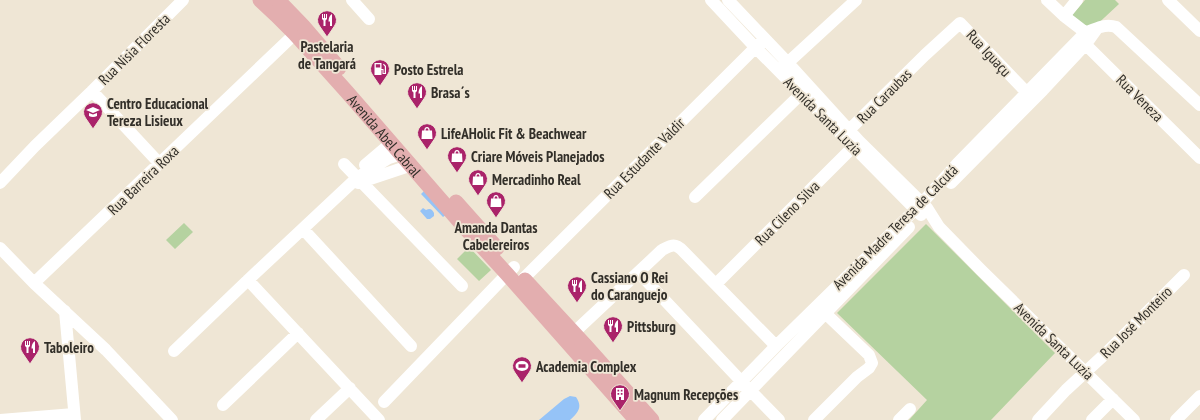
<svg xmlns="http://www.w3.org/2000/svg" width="1200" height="420" font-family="'PT Sans Narrow',sans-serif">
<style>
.green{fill:#b5d2a0}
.water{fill:#95c3f7}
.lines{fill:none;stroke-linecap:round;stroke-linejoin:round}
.minor{stroke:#fff;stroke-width:12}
.major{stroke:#e3aeaf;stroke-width:15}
.labels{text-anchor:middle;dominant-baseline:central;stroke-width:3.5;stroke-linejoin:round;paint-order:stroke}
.poi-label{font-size:15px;font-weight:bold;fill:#322f29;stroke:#efe6d5;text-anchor:start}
.street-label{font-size:15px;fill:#322f29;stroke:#efe6d5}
</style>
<rect width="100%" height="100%" fill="#efe6d5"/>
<path class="green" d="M1085,0H1115L1119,4L1090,31L1072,15Z
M184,223L193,232L175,249L166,240Z
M926,224L1055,353L991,420H909L927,400L837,313Z
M469,247L491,270L479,281L457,259Z"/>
<path class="water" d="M424,191L447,214L443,217L421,194Z
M423,208L426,210C430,208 432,209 434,213V216L430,219H427L420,211Z
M570,396L576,397C583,407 578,413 570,420H539L564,399Z"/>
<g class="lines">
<path class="minor" d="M352,0L369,19
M711,0L755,47L921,215
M728,0L787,62L859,141L922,203L927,208L939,227L981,270L1134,420
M1047,0L1064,16L1090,36
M1168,0L1200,31
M1064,16L1077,0
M1080,39L1200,158
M782,68L856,0
M92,91L160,164
M844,135L925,55L960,23L1032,98
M344,164L462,286
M365,165L391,143
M0,183L35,146L92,91L183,0
M358,183L412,165
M951,183L1043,90L1086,44L1096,30
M695,197L801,94
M303,229L411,346
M0,248L34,283L106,350L172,420
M639,273L741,381L779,420
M524,278L764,39
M248,280L379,420
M34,283L301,28
M716,284L859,141
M65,311L75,420
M567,339L662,250C672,245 675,243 683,251L776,346
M174,351L248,280L358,177L389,158L401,154
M384,402L514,267
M223,405L298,333
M0,420L74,414
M316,420L350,388
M704,420L776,346L922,203L957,164L1086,32C1096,29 1105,23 1116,27L1200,105
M722,420L909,227
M814,420L857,377L869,368L872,363L869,355L825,313
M899,420L910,409
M1038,420L1066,390L1105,354L1184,275
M1092,420L1113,399
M1176,420L1200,396"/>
<g class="major">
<path id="s1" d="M260,0L276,15L295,34L347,92L466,229L507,274L636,420"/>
<path d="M278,0L303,26L339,68"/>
<path d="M456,202L497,248"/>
<path d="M525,280L586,346L652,420"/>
</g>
</g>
<defs>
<g id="restaurant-pin" transform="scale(1)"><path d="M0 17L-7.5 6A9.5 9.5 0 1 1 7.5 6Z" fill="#aa236a" stroke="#efe6d5"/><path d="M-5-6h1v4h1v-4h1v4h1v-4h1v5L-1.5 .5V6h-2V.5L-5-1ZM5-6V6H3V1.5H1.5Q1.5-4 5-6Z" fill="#fff"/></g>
<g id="fuel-pin" transform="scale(1)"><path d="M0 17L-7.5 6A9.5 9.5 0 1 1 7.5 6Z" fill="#aa236a" stroke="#efe6d5"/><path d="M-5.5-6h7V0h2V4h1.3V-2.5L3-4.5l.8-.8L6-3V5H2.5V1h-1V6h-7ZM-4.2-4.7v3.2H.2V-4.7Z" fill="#fff"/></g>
<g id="school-pin" transform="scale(1)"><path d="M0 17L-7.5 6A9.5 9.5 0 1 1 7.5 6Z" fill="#aa236a" stroke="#efe6d5"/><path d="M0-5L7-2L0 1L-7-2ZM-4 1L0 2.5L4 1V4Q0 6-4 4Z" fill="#fff"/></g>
<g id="shop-pin" transform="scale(1)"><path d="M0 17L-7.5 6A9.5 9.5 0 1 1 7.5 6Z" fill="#aa236a" stroke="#efe6d5"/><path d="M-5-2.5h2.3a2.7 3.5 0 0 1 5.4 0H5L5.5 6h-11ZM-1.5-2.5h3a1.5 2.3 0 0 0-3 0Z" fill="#fff"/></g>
<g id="stadium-pin" transform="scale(1)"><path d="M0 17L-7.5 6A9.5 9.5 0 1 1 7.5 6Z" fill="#aa236a" stroke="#efe6d5"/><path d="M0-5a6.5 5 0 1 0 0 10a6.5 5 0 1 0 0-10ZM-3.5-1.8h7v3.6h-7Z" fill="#fff"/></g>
<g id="building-pin" transform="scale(1)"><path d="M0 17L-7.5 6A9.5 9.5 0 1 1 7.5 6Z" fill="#aa236a" stroke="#efe6d5"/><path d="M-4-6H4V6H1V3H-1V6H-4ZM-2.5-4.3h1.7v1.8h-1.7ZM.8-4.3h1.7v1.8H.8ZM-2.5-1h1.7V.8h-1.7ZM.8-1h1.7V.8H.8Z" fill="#fff"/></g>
</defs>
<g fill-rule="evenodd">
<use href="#restaurant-pin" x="327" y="20"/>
<use href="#fuel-pin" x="380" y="69"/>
<use href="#restaurant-pin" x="417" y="92"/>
<use href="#school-pin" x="93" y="112"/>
<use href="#shop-pin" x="427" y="133"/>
<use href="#shop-pin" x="457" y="156"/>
<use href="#shop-pin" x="478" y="179"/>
<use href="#shop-pin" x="496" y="201"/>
<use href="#restaurant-pin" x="577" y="286"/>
<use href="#restaurant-pin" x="613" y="326"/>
<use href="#restaurant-pin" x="30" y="347"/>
<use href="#stadium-pin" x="522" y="366"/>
<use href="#building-pin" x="620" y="394"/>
</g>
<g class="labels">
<g class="poi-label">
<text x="327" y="46" text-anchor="middle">Pastelaria<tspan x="327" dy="17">de Tangará</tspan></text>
<text x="394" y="69">Posto Estrela</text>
<text x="431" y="92">Brasa´s</text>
<text x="107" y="103">Centro Educacional<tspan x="107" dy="17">Tereza Lisieux</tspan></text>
<text x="441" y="133">LifeAHolic Fit &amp; Beachwear</text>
<text x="471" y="156">Criare Móveis Planejados</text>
<text x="492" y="179">Mercadinho Real</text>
<text x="496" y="227" text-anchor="middle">Amanda Dantas<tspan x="496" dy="17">Cabelereiros</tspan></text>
<text x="591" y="277">Cassiano O Rei<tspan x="591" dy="17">do Caranguejo</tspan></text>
<text x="627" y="326">Pittsburg</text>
<text x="44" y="347">Taboleiro</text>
<text x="536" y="366">Academia Complex</text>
<text x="634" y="394">Magnum Recepções</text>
</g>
<g class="street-label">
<text transform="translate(134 49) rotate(-45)">Rua Nisia Floresta</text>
<text transform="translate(989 53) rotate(47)">Rua Iguaçu</text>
<text transform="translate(884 96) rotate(-45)">Rua Caraubas</text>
<text transform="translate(1140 98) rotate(45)">Rua Veneza</text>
<text transform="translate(823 116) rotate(45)">Avenida Santa Luzia</text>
<text stroke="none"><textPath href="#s1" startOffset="184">Avenida Abel Cabral</textPath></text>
<text transform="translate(644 158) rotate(-45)">Rua Estudante Valdir</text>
<text transform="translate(143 180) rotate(-44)">Rua Barreira Roxa</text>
<text transform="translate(787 213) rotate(-45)">Rua Cileno Silva</text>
<text transform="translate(895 227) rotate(-45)">Avenida Madre Teresa de Calcutá</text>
<text transform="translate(1136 322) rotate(-45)">Rua José Monteiro</text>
<text transform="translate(1054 341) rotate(44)">Avenida Santa Luzia</text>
</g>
</g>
</svg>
